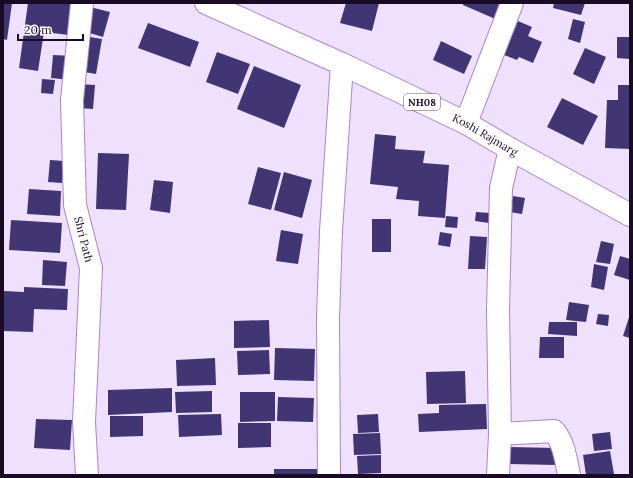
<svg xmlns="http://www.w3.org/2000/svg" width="633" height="478" font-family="Lora,serif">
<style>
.building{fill:#413574}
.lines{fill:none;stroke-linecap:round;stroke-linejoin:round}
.minor-casing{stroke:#ab85c8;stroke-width:24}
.major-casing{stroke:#ab85c8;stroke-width:24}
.minor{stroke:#fff;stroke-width:22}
.major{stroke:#fff;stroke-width:22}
.labels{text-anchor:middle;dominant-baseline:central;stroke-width:4;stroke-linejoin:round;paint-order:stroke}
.shield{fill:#fff;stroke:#5f5466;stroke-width:1}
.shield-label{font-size:10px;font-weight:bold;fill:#1a0b25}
.street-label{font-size:11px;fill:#1a0b25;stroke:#fff}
</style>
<rect width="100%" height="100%" fill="#efe0fd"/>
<path class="building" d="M3,3H12L7,40L3,39Z
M28,3H73L69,35L44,32L38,71L19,68Z
M346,3H379L372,31L340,23Z
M463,3H507L500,21L463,5Z
M554,3H585L581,15L553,8Z
M90,7L110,12L103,37L83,31Z
M573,19L585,22L580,43L568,39Z
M518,21L532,27L528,36L542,42L533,63L519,57L517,60L504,55Z
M148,23L199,42L190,67L138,48Z
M84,36L102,39L96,74L78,71Z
M617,37H630V59L617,58Z
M441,41L472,56L464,74L433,60Z
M585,48L606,57L594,84L573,74Z
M217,52L250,64L238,94L206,82Z
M53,55L73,56L70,80L51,78Z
M254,66L301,85L284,128L237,109Z
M42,79L55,80L53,94L41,93Z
M79,84L95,85L93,109L78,108Z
M618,85H630V149L605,148L607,100H618Z
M562,98L598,116L583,145L547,127Z
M375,134L396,136L395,149L425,151L423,163L449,165L445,218L418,216L419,201L396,199L398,187L370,184Z
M98,153L129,154L126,210L96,209Z
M50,160L64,161L62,183L48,182Z
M258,167L281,173L271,210L248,204Z
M284,172L312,180L302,218L274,210Z
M154,180L173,182L170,213L150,210Z
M29,189L61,191L60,216L27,214Z
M513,196L525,198L522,214L510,212Z
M476,212L490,213L489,223L475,221Z
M446,216L458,217L457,228L445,227Z
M372,219H391V252H372Z
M11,220L62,223L60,253L9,250Z
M281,230L303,234L298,264L276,261Z
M440,232L452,234L450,247L438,245Z
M470,236L487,237L485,269H468Z
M601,241L614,244L610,264L596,262Z
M620,256L630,259V280L614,275Z
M43,260L67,262L65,286L42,285Z
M594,264L608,267L604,290L591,287Z
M24,287L68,289L67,310L34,309L33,332L3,331V291L24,292Z
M569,302L589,305L586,322L566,320Z
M598,314L609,315L608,326L596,324Z
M630,314V338L623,336Z
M269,320L270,347L234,348V321Z
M549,322H577V336L548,334Z
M540,337H564V358H539Z
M275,348L315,349L314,381L274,380Z
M269,350L270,374L238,375L237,351Z
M215,358L216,385L177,386L176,360Z
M465,371L466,403L427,404L426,372Z
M172,388V412L108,415V390Z
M212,391V412L176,413L175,392Z
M240,392H275V421L240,422Z
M278,397L314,398L313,422L277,421Z
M486,404L487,429L419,432L418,414L439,413V405Z
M221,414L222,435L179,437L178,415Z
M378,414L379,432L358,433L357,415Z
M110,416H143V436L110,437Z
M36,419L72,420L70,450L34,448Z
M238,423H271V447L238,448Z
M610,432L612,449L594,451L592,434Z
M380,433L381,454L354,455L353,434Z
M509,447L556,448V465L509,464Z
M610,451L614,474L586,475L583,455Z
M381,455V473L358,474L357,456Z
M274,469H320V475H274Z"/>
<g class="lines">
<g class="minor-casing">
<g id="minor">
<path id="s1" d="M82,3L72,100L75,205L91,268L84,422L87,475"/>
<path d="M466,123L512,3"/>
<path d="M500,434L554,431C564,443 566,460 569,475"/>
<path d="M329,475L328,318L331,231L342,64"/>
<path d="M498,475L500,434L498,310L501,188L510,149"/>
</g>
</g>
<g class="major-casing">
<g id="major">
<path id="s2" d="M206,3L342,64L466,123L510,149L630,215"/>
</g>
</g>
<use href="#minor" class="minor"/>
<use href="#major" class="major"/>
</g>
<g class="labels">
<rect class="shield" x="404" y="94" width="36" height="16" rx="3"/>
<g class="shield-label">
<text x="422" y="102">NH08</text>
</g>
<g class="street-label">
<text stroke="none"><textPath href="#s2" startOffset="309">Koshi Rajmarg</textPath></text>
<text stroke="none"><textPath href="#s1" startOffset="238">Shri Path</textPath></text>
</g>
</g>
<rect width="633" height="478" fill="none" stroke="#1a0b25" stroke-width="8"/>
<path d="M18 34v6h65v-6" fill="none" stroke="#1a0b25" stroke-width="2"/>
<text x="24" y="34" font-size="12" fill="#1a0b25" stroke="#ffffff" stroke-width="3" paint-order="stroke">20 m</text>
</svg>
